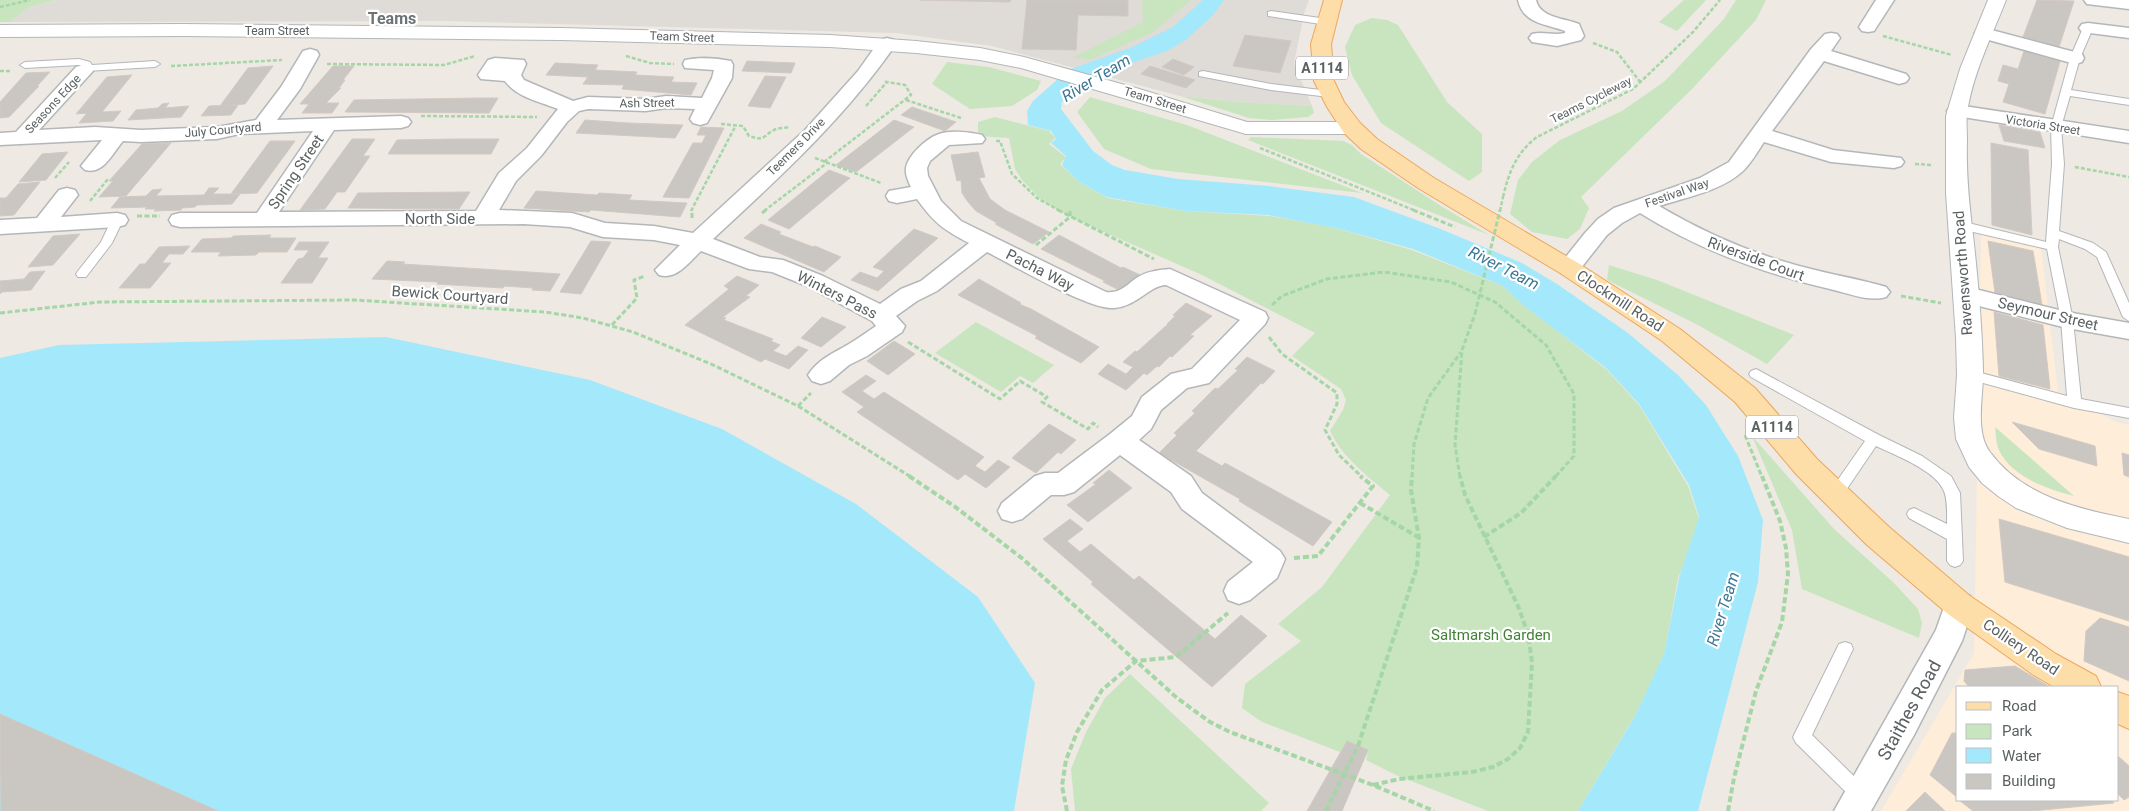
<svg xmlns="http://www.w3.org/2000/svg" width="2129" height="811" font-family="Roboto,sans-serif">
<style>
.commercial{fill:#fdedd9;fill-rule:evenodd}
.industrial{fill:#dfdbd7}
.green{fill:#c8e5c0}
.water{fill:#a4e8fc}
.building{fill:#cac6c2;stroke:#d2c9c2}
.lines{fill:none;stroke-linecap:round;stroke-linejoin:round}
.lane-casing{stroke:#b4b7ba;stroke-width:2}
.street-casing{stroke:#b4b7ba;stroke-width:3}
.secondary-casing{stroke:#b2b7ba;stroke-width:2}
.primary-casing{stroke:#eda65c;stroke-width:2}
.path-far2{stroke:#a4d6a6;stroke-width:2.5;stroke-dasharray:4 2;stroke-linecap:butt}
.path-far1{stroke:#a4d6a6;stroke-width:3;stroke-dasharray:5 2.5;stroke-linecap:butt}
.path{stroke:#a4d6a6;stroke-width:4;stroke-dasharray:6 3;stroke-linecap:butt}
.lane{fill:#fff;fill-rule:evenodd}
.street{fill:#fff;fill-rule:evenodd}
.secondary{fill:#fff;fill-rule:evenodd}
.primary{fill:#fddea9;fill-rule:evenodd}
.path-bridge-far2{stroke:#a4d6a6;stroke-width:2.5;stroke-dasharray:4 2;stroke-linecap:butt}
.path-bridge-far1{stroke:#a4d6a6;stroke-width:3;stroke-dasharray:5 2.5;stroke-linecap:butt}
.path-bridge{stroke:#a4d6a6;stroke-width:4;stroke-dasharray:6 3;stroke-linecap:butt}
.labels{text-anchor:middle;dominant-baseline:central;stroke-width:4.5;stroke-linejoin:round;paint-order:stroke}
.far-street-label{font-size:12px;fill:#5b6163;stroke:#fff}
.shield{fill:#fff;stroke:#8c9092;stroke-width:1}
.shield-label{font-size:14px;font-weight:bold;fill:#5b6163}
.street-label{font-size:15px;fill:#5b6163;stroke:#fff}
.park-label{font-size:15px;fill:#428036;stroke:#fff}
.far-district-label{font-size:16px;font-weight:bold;fill:#6c7375;stroke:#fff}
.water-label{font-size:16px;font-style:italic;fill:#3a7894;stroke:#fff}
.near-street-label{font-size:18px;fill:#5b6163;stroke:#fff}
</style>
<rect width="100%" height="100%" fill="#eee9e3"/>
<path class="commercial" d="M1981,233L2041,248L2058,391L2116,422L2129,425V811H1881L1974,653ZM1958,687H2118V800H1958Z"/>
<path class="industrial" d="M58,0H1309L1304,14L1294,63L1312,106L1237,102L1180,96L992,46L896,33L446,21L10,22L29,7Z"/>
<path class="green" d="M0,0H57L29,7L10,22H0Z
M1142,0H1191L1153,32L1092,59L1072,58L1143,22Z
M1684,0H1706L1677,31L1659,22Z
M1736,0H1766L1756,20L1692,89L1581,197L1589,208L1580,229L1567,239L1532,232L1510,214L1518,180L1532,162L1560,140L1622,111L1665,81L1724,19Z
M1372,18L1387,20L1398,25L1447,102L1482,134V172L1469,181L1381,123L1352,75L1345,47L1355,25Z
M947,62L989,67L1041,81L1037,90L1012,106L970,109L932,84Z
M1180,96L1237,102L1312,106L1314,113L1308,117L1272,120L1249,118Z
M1090,97L1187,125L1362,193L1151,169L1104,149L1077,112Z
M995,117L1049,131L1055,138L1049,144L1066,157L1060,164L1078,181L1107,198L1186,211L1270,216L1332,227L1412,250L1503,286L1523,304L1607,370L1639,405L1688,486L1699,519L1691,550L1678,578L1664,655L1636,714L1578,811H1488L1398,776L1366,760L1368,750L1347,741L1340,752L1262,722L1242,708L1245,684L1301,641L1278,624L1322,587L1390,495C1367,476 1343,458 1330,431L1343,410L1346,400L1341,389L1292,356L1315,333L1202,275L1070,217L1040,199L1022,180L1015,169L1009,138L978,136V122Z
M1251,137L1343,141L1352,145L1361,154L1441,206L1489,235L1248,140Z
M1609,265L1657,280L1794,335L1767,364L1696,324L1607,280Z
M976,322L1054,365L1033,383L1020,376L1001,392L935,353Z
M1995,427L2074,496C2048,489 2011,477 1999,450C1996,444 1996,434 1995,427Z
M1752,436L1835,530L1893,582L1918,609L1922,623L1919,638L1802,589L1792,530Z
M1130,674L1269,803L1261,811H1075L1071,769L1086,732L1105,698Z"/>
<path class="water" d="M1203,0H1224L1213,15L1187,39L1169,50L1106,72L1097,81L1062,102L1061,109L1093,151L1112,165L1125,170L1178,179L1269,186L1354,197L1438,228L1522,263L1557,284L1628,333L1678,375L1706,405L1738,456L1763,520L1758,582L1698,811H1578L1634,718L1664,654L1679,578L1699,517L1689,485L1639,404L1606,368L1523,305L1503,286L1413,249L1336,228L1268,215L1186,211L1106,197L1078,181L1062,165L1066,156L1051,143L1056,139L1051,131L1028,125L1027,111L1033,101L1068,70L1130,48L1173,27Z
M386,337L590,380L722,429L856,504L978,597L1035,683L1014,811H0V358L59,345Z"/>
<path class="building" d="M920,0H1011L1010,2Z
M1027,0H1128V16L1078,15L1076,50L1022,49Z
M2037,0L2074,1L2059,47L2023,37Z
M1245,35L1291,41L1280,73L1233,66Z
M2024,51L2060,61L2045,114L2003,102L2009,84L1998,81L2003,65L2018,69Z
M1173,59L1194,67L1184,75L1162,67Z
M747,61L795,63L791,73L742,71Z
M555,63L598,65L595,70L637,72L635,75L674,77L671,82L697,83L691,95L622,89L624,85L583,84L588,77L546,75Z
M273,66L245,104L220,106L248,68Z
M333,66H354L343,80H345L339,88H341L326,103H339L332,113H302L309,104H300Z
M1150,66L1195,80L1186,88L1141,74Z
M50,72L37,86H39L9,117L0,118V102L26,73Z
M132,75L102,112L121,111L113,121L79,123L87,113L76,114L107,77Z
M765,76L786,77L770,108L748,106Z
M481,98H498L489,113L345,112L354,100Z
M169,103L165,108L189,106L181,117L128,120L136,110L158,108L162,104Z
M238,105L231,115L201,116L209,106Z
M912,107L956,122L945,131L901,115Z
M585,120L628,123L683,125L675,138L576,133Z
M894,120L914,127L856,172L836,165Z
M1999,125L2040,132L2045,148L2004,141Z
M701,127L724,128L689,198L663,197L693,143H702L706,135H697Z
M352,139H375L363,156H370L345,192H337L325,209L300,210Z
M456,139H499L491,154H388L397,140Z
M270,141H295L257,193L231,194Z
M171,143L126,196L99,197L113,181H109L142,144Z
M1991,143L2028,150L2032,235L1992,225Z
M68,152L46,180L19,182L42,154Z
M978,152L985,177L979,178L990,199L1005,210L1049,232L1033,244L995,224L997,223L976,211L968,202L962,193L961,180L957,181L951,155Z
M829,170L850,178L789,229L768,220Z
M40,182L14,215L0,216V198H6L18,184Z
M209,188H219L213,194H240L232,204L197,205L195,207L182,208L181,210L154,211L156,209H145L147,207L111,208L120,197L146,196L152,190L162,189L156,196L204,195Z
M536,191L597,195L599,193L632,195L629,200L687,203L680,217L591,210L589,212L524,208Z
M470,192L459,209L348,208L358,193Z
M761,224L781,232L779,234L813,247L815,246L841,257L824,272L744,238Z
M914,229L938,238L878,291L851,280L860,272L877,278L884,271L873,267Z
M80,234L53,265L28,267L53,236Z
M271,235L269,238H296L287,252H259L256,255L218,256L221,252H191L202,239L231,238L233,236Z
M1059,235L1121,268L1123,267L1140,275L1121,291L1103,282L1105,281L1041,249Z
M591,241L611,242L581,294L560,292Z
M1988,241L2033,251L2042,305L1995,293Z
M299,242H329L318,258H328L312,283H281L298,259L303,258L309,250H294Z
M190,246L183,254H169L162,263H171L150,288H119L140,264H145L159,247Z
M387,261L405,262L403,264L560,274L550,291L532,290L533,288L504,286L503,288L437,284L438,282L372,279Z
M45,271L31,290L2,292L0,294V281L24,279L30,272Z
M737,276L759,285L746,296L750,297L723,317L726,318L724,320L773,339L771,341L780,345L773,351L786,356L798,346L808,350L789,369L765,359L761,362L685,325L729,289L724,286Z
M979,279L1021,303L1019,304L1031,309L1099,347L1081,363L1035,338L1037,336L958,295Z
M1186,303L1212,316L1190,335L1194,336L1172,357L1170,356L1159,367L1157,366L1147,375L1144,373L1126,390L1098,374L1108,364L1126,374L1133,367L1123,362L1135,351L1137,352L1168,324H1167L1175,316L1173,315Z
M1994,312L2043,325L2050,389L1999,376Z
M822,317L846,327L821,347L801,338Z
M894,341L915,354L888,375L867,361Z
M1247,357L1275,371L1263,384L1261,383L1196,451L1222,466L1225,463L1332,522L1313,546L1239,501L1240,499L1159,453L1177,435L1174,433L1195,413L1192,411L1215,388L1218,389L1238,370L1235,369Z
M866,375L876,381L862,391L874,399L884,392L984,457L975,466L985,472L998,460L1010,467L986,488L965,474L958,480L857,412L864,407L842,392Z
M2012,422L2095,446L2097,466L2039,449Z
M1049,424L1076,440L1061,454L1058,452L1036,473L1012,458Z
M2122,453L2129,455V477L2124,475Z
M1109,470L1132,488L1088,522L1067,505L1096,484L1093,483Z
M1070,519L1083,529L1067,541L1080,552L1091,544L1134,580L1139,576L1215,639L1241,615L1267,636L1212,687L1091,584L1093,582L1043,539Z
M1999,519L2129,557V621L2005,582Z
M2100,618L2129,627V681L2084,661L2086,631Z
M2015,666L2050,687H1969L1964,681L1965,670Z
M0,714L218,811H1Z
M1952,733H1958V798L1930,775Z
M1347,741L1368,750L1342,811H1307Z
M2118,756L2129,766V797L2124,800L2118,794Z
M1925,792L1945,811H1906Z
M1959,800H2111L2114,803L2032,811H1973Z"/>
<g class="lines">
<g class="lane-casing">
<path id="lane" d="M1271,11L1327,19L1332,22L1327,25L1268,16V12Z
M2088,25L2093,28L2080,58L2071,90L2129,99V105L2070,96L2061,127L2064,164L2059,231L2093,243L2106,252L2129,303V321L2123,317L2097,257L2085,249L2059,239L2058,247L2073,320L2081,399L2129,408V418L2074,408L1965,378L1963,375L1965,372L1970,370L2067,396L2061,320L2047,249L1956,228L1954,225L1960,221L2046,242L2052,164L2051,127L2070,58L2083,28Z
M79,59L90,62L92,65L155,61L160,64L155,67L86,71L82,70V66L79,65L25,68L20,65L25,62Z
M1203,71L1271,84L1329,91L1334,94L1329,97L1271,90L1199,76V72Z
M117,216L123,220L112,243L86,277H78L76,274L78,271L101,242L113,217Z
M1756,369L1879,435L1922,456L1951,476L1960,493L1963,561L1960,565L1955,567L1950,565L1947,561V539L1909,518L1907,514L1909,510L1914,508L1947,524C1947,514 1948,498 1943,489C1934,470 1895,455 1876,446L1840,499L1835,501L1830,499L1828,495L1830,491L1865,441L1751,377L1749,374L1751,371Z
M1845,642L1851,644L1853,649L1812,735L1867,789L1870,795L1867,801L1861,804L1855,801L1796,743L1793,737L1839,644Z"/>
</g>
<g class="street-casing">
<path id="street" d="M1518,0H1536C1540,18 1564,18 1579,24L1584,36L1581,40L1557,46L1532,42L1529,38L1532,34C1543,31 1554,36 1565,33V31C1546,24 1523,24 1518,0Z
M1876,0H1894L1874,31L1868,32L1862,31L1859,27Z
M2084,0H2129V9L2087,4Z
M2088,23L2129,28V38L2082,32L2079,28L2082,24Z
M1984,28L2082,54L2084,58L2082,62L2075,64L1978,37L1975,33L1978,29Z
M1831,33L1837,34L1840,38L1831,51L1906,74L1909,78L1906,82L1899,84L1824,61L1772,131L1833,150L1901,158L1904,162L1901,166L1894,168L1831,162L1764,142C1758,151 1751,163 1743,171C1721,191 1687,197 1659,206C1708,235 1760,257 1815,270C1839,276 1863,280 1886,287L1890,292L1886,297C1870,302 1850,294 1834,290C1765,274 1701,251 1640,213L1622,223L1607,235L1577,273L1569,275L1561,273L1557,268L1585,233L1598,219L1614,208L1700,178L1729,162L1811,49L1825,34Z
M887,38L894,40L896,44C845,118 779,178 713,239L760,257L783,260L823,276L880,304L901,289L921,281L969,243C944,230 934,223 917,199L897,203L889,201L886,196L889,191L911,187C908,181 905,174 906,168C908,155 927,138 939,134C950,130 970,132 982,135L985,139L982,143L949,145L930,161L927,168L928,176L941,201L961,221L1106,292C1121,294 1127,284 1138,277C1148,271 1159,270 1170,269L1265,312L1268,318L1265,324L1209,383L1187,388L1161,410L1151,429L1139,440L1191,476L1202,493L1280,551L1285,559L1277,578L1250,600L1239,604L1228,600L1224,591L1228,582L1253,562L1182,509L1171,492L1120,455L1074,492L1064,495H1051L1022,519L1012,522L1002,519L998,511L1002,503L1035,476L1045,473H1058L1110,434L1132,416L1142,397L1171,374L1192,369L1240,320L1166,285C1150,285 1138,306 1114,308C1089,310 1013,265 987,252L937,291L917,301L896,316L905,326L902,332L867,356L849,365L830,381L821,384L812,381L808,375C818,359 834,353 849,344C859,338 867,332 876,326L872,321L807,286L772,272L749,269L701,251C688,263 677,280 659,275L655,270L680,245L654,240L603,237L570,227L524,224L180,227L172,225L169,220L172,215L180,213H257L313,131L239,134L217,139L141,142L123,141C112,154 103,175 85,170L81,166L102,140L0,145V133L16,132L76,67L83,65L90,67L93,71L39,130L95,127L141,130L217,127L256,120L281,87L303,51L310,49L317,51L319,55L300,89L277,120L401,116L408,118L411,122L408,126L401,128L334,130L279,212L476,211L499,173L527,148L558,109C541,102 516,97 505,81L481,79L478,75L488,60L495,58L524,60L526,64L521,75L524,80L573,101L588,97L646,99L666,96L702,98L712,78L714,70L685,68L683,64L685,60C699,57 717,58 731,61L733,65L732,78L707,123L700,125L693,123L690,119L695,109L666,108L646,111L588,109L579,111L567,122L541,156L516,181L499,210L572,213L605,223L654,226L693,233L805,130L858,71L880,40Z
M1957,105L2129,131V143L1950,115L1947,111L1950,107Z
M67,188L75,190L78,195L61,217L117,213L125,215L128,220L125,225L117,227L0,234V220L37,218L59,190Z
M1967,287L2067,312L2129,323V339L2067,328L1959,301L1955,295L1959,289Z
M1959,592L1970,596L1974,605L1962,641L1914,735L1871,811H1834L1936,630L1948,596Z"/>
</g>
<g class="secondary-casing">
<path id="secondary" d="M1988,0H2006C1992,36 1972,75 1967,114C1966,123 1967,132 1967,141C1966,172 1969,203 1973,235C1978,280 1982,325 1983,370C1984,394 1974,431 1990,452C2022,496 2078,509 2129,519V543L2067,528L2016,508L1998,496L1982,483L1969,467L1956,439L1954,418L1957,375L1956,338L1946,193V116L1960,69Z
M183,24L561,28L830,35L916,41L980,48L1024,57L1136,88L1247,122H1352L1360,123L1363,128L1360,133L1352,134H1246L1021,68L980,60L916,53L830,47L561,40L183,36L0,37V25Z"/>
</g>
<g class="primary-casing">
<path id="primary" d="M1324,0H1342L1331,44L1334,81L1344,102L1360,123L1377,139L1434,178L1578,263L1680,329L1755,388L1817,459L1889,527L1970,596L2056,654L2096,676L2101,687H2054L2032,674L1948,614L1867,545L1797,475L1735,402L1662,341L1560,273L1418,188L1361,149L1344,133L1327,107L1314,81L1311,44Z
M2118,692L2129,696V729L2118,724Z"/>
</g>
<path class="path-far2" d="M0,7L30,0
M1883,36L1952,55
M1593,43L1617,52L1641,83
M626,56L650,63L674,64
M327,64L444,65L475,56
M171,66L282,60
M0,71H10
M906,100L961,118
M866,106L887,82L883,81
M421,116L537,117
M721,124L743,126L749,136C766,142 763,135 776,129C780,128 785,128 789,127
M996,141H1000L1012,174L1037,198L1060,211
M1260,148L1416,211
M815,158L881,183
M824,162L911,95L905,85L887,82
M1915,164L1933,165
M2075,167L2129,177
M55,178L69,162
M1503,197C1509,172 1516,153 1537,137L1633,89L1693,32L1720,0
M90,201L108,179
M691,211L736,125
M764,211L827,163"/>
<path class="path-far1" d="M1058,210L1154,259
M1413,210L1455,227
M762,213L766,210
M137,216H160
M692,218V210
M1036,245L1070,217V210
M1901,296L1941,303
M1272,305L1282,296L1327,279L1384,272L1451,282L1495,302L1546,345L1574,394V456L1555,477
M0,313L100,302L354,300L545,312L583,318L633,332L711,364L798,406L911,477
M612,325L637,298L634,280L645,276
M1269,337L1282,354L1337,393V404L1325,430L1339,455L1362,477
M908,342L1000,399L1020,381L1047,397L1042,402L1088,429L1093,423L1098,427
M798,406L811,393
M1745,435L1762,477
M1412,477L1414,444L1428,398L1461,352
M1460,477L1455,445L1462,350L1475,314"/>
<path class="path" d="M909,476L954,506L1023,559L1177,698L1210,722L1230,732L1373,785L1434,811
M1360,503L1418,537
M1484,537L1521,513L1556,476
M1294,558L1318,556L1373,486L1360,476
M1358,746L1417,567L1419,538L1411,490L1412,476
M1373,785L1399,779L1472,772L1493,767L1508,759L1520,748L1528,732L1532,662L1528,634L1518,606L1465,495L1460,476
M1067,811L1062,786L1066,760L1077,732L1102,690L1136,661L1176,657L1228,613
M1728,811L1734,778L1756,691L1782,622L1788,574L1786,548L1780,521L1762,476"/>
<use href="#lane" class="lane"/>
<use href="#street" class="street"/>
<use href="#secondary" class="secondary"/>
<use href="#primary" class="primary"/>
<path class="path-bridge-far2" d="M1500,211L1503,197"/>
<path class="path-bridge-far1" d="M1475,314L1500,210"/>
<path class="path-bridge" d="M1326,811L1358,746"/>
</g>
<g class="labels">
<g class="far-street-label">
<text x="277" y="31">Team Street</text>
<text transform="translate(682 37) rotate(2)">Team Street</text>
<text transform="translate(1155 100) rotate(17)">Team Street</text>
<text transform="translate(1591 100) rotate(-27)">Teams Cycleway</text>
<text transform="translate(647 103) rotate(-1)">Ash Street</text>
<text transform="translate(53 104) rotate(-47)">Seasons Edge</text>
<text transform="translate(2043 125) rotate(9)">Victoria Street</text>
<text transform="translate(223 130) rotate(-5)">July Courtyard</text>
<text transform="translate(796 147) rotate(-45)">Teemers Drive</text>
<text transform="translate(1677 193) rotate(-19)">Festival Way</text>
</g>
<g class="shield">
<rect x="1296" y="56.5" width="52" height="23" rx="4"/>
<rect x="1746" y="415.5" width="52" height="23" rx="4"/>
</g>
<g class="shield-label">
<text x="1322" y="68">A1114</text>
<text x="1772" y="427">A1114</text>
</g>
<g class="street-label">
<text transform="translate(296 172) rotate(-56)">Spring Street</text>
<text x="440" y="219">North Side</text>
<text transform="translate(1756 259) rotate(20)">Riverside Court</text>
<text transform="translate(1040 270) rotate(27)">Pacha Way</text>
<text transform="translate(1963 273) rotate(-94)">Ravensworth Road</text>
<text transform="translate(450 295) rotate(4)">Bewick Courtyard</text>
<text transform="translate(837 295) rotate(27)">Winters Pass</text>
<text transform="translate(1620 301) rotate(33)">Clockmill Road</text>
<text transform="translate(2048 314) rotate(13)">Seymour Street</text>
<text transform="translate(2021 647) rotate(34)">Colliery Road</text>
</g>
<g class="park-label">
<text x="1491" y="635">Saltmarsh Garden</text>
</g>
<g class="far-district-label">
<text x="392" y="18">Teams</text>
</g>
<g class="water-label">
<text transform="translate(1096 78) rotate(-31)">River Team</text>
<text transform="translate(1504 268) rotate(27)">River Team</text>
<text transform="translate(1723 609) rotate(-73)">River Team</text>
</g>
<g class="near-street-label">
<text transform="translate(1909 710) rotate(-61)">Staithes Road</text>
</g>
</g>
<rect x="1956" y="686" width="162" height="115" fill="#ffffff" stroke="#bdc0c1"/>
<rect x="1966" y="702" width="25" height="8" fill="#fddea9" stroke="#bdc0c1"/>
<text x="2002" y="711" font-size="15" fill="#5b6163">Road</text>
<rect x="1966" y="724" width="25" height="15" fill="#c8e5c0" stroke="#bdc0c1"/>
<text x="2002" y="736" font-size="15" fill="#5b6163">Park</text>
<rect x="1966" y="748" width="25" height="15" fill="#a4e8fc" stroke="#bdc0c1"/>
<text x="2002" y="761" font-size="15" fill="#5b6163">Water</text>
<rect x="1966" y="774" width="25" height="15" fill="#cac6c2" stroke="#bdc0c1"/>
<text x="2002" y="786" font-size="15" fill="#5b6163">Building</text>
</svg>
